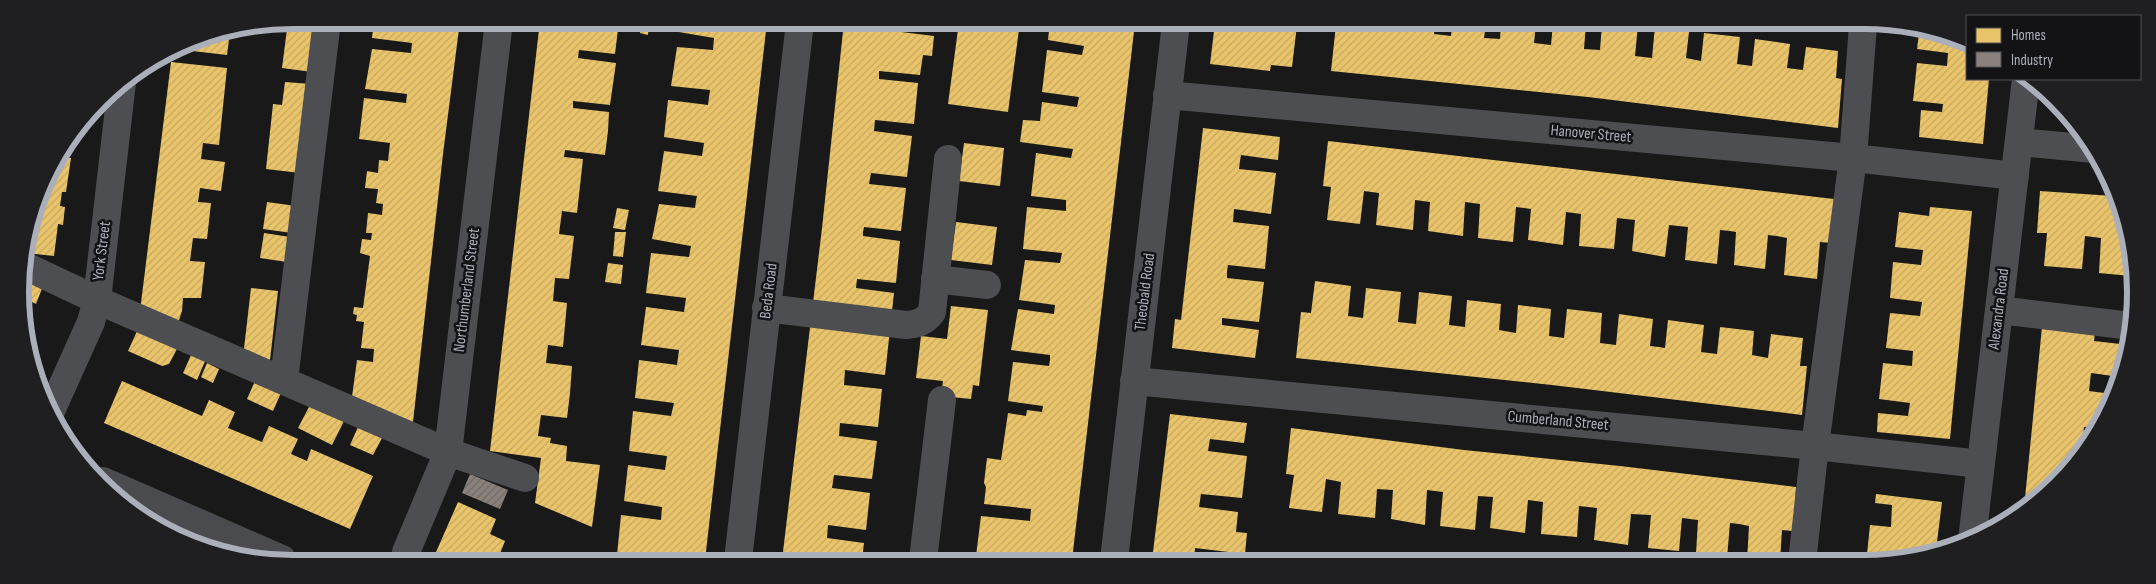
<svg xmlns="http://www.w3.org/2000/svg" width="2156" height="584" font-family="'Sofia Sans Condensed',sans-serif">
<style>
.homes{fill:url(#homes-hatch)}
.industry{fill:url(#industry-hatch)}
.lines{fill:none;stroke-linecap:round;stroke-linejoin:round}
.minor{stroke:#4d4e52;stroke-width:28}
.major{stroke:#4a4b4e;stroke-width:28}
.labels{text-anchor:middle;dominant-baseline:central;stroke-width:5;stroke-linejoin:round;paint-order:stroke}
.street-label{font-size:16px;fill:#aaafba;stroke:#131315}
.rim{fill:none;stroke:#aaafba;stroke-width:6}
</style>
<defs>
<pattern id="homes-hatch" width="6" height="6" patternUnits="userSpaceOnUse" patternTransform="scale(1.25)"><rect width="6" height="6" fill="#e9c46a"/><path d="M-1 1l2-2M0 6l6-6M5 7l2-2" fill="none" stroke="#c5a760"/></pattern>
<pattern id="industry-hatch" width="6" height="6" patternUnits="userSpaceOnUse" patternTransform="scale(1.25)"><rect width="6" height="6" fill="#8a817c"/><path d="M-1 1l2-2M0 6l6-6M5 7l2-2" fill="none" stroke="#706a68"/></pattern>
</defs>
<rect width="100%" height="100%" fill="#191919"/>
<path class="homes" d="M319,20L312,72L282,68L288,21Z
M374,20L460,21L443,154L412,431L351,404L357,360L373,362L374,349L361,348L364,322L356,321L357,315L353,314L354,307L363,308L370,256L360,253L362,239L371,240L372,233H366L368,213L382,215L383,204L376,203L378,189L365,188L367,171L378,173L379,160L388,161L390,143L359,139L364,98L406,103L407,94L365,89L372,49L411,53L412,43L372,38Z
M540,21H619L615,54L579,50L578,58L616,63L610,105L573,101V108L609,112L608,131L605,155L565,150L564,157L583,159L577,213L562,211L559,234L574,236L569,279L555,278L553,301L567,303L563,347L548,345L546,363L572,366L570,393L567,418L541,415L538,436L551,438L550,443L567,446L566,461L600,465L592,527L535,503L541,458L490,451Z
M667,21L767,22L705,560H653L617,555L621,515L661,520L662,507L624,501L628,465L665,470L667,456L629,451L633,411L671,416L674,403L635,398L639,360L677,365L679,350L641,345L646,307L684,312L686,298L646,293L651,253L689,257L691,246L652,239L659,204L695,208L696,201L697,196L658,191L664,151L702,156L704,143L664,137L668,100L708,105L710,90L671,86L677,47L713,50L714,38L667,30Z
M844,22H885V30L934,36L932,56L923,55L920,75L879,71V79L918,83L914,124L875,120L874,131L912,136L907,177L871,173L869,184L906,188L901,231L864,227L863,232V236L900,241L896,283L857,279L856,288L894,293L885,375L845,370L844,385L882,389L878,427L840,423L839,436L877,441L872,479L834,475L832,488L870,493L866,530L828,525L827,538L864,543L862,560H782L822,228Z
M959,22H1020L1008,112L948,104Z
M1050,22L1135,23L1072,560H1012L976,556L981,516L1030,521L1031,509L984,504L986,487L984,483L987,458L1001,460L1008,413L1026,416L1027,410L1042,412L1043,406L1008,401L1013,362L1049,366L1050,360V355L1011,350L1018,309L1054,314L1055,305L1019,300L1025,260L1060,263L1062,253L1023,249L1027,207L1066,211V200L1031,196L1036,153L1071,158L1073,149L1020,142L1023,120L1040,121L1042,102L1077,107L1079,97L1042,92L1047,50L1082,55L1084,46L1048,40Z
M1215,23L1297,25L1292,67L1271,65L1270,71L1210,64Z
M1347,23H1384L1383,28L1399,30V24H1435L1434,34L1451,36L1452,24H1486L1484,38L1500,39L1501,24H1536L1534,43L1551,45L1553,24H1586L1584,49L1600,50L1602,24H1629L1638,25L1635,56L1652,58L1655,26L1689,32L1686,58L1701,61L1704,33L1740,37L1737,64L1752,66L1755,39L1790,44L1787,68L1803,70L1806,47L1838,51L1836,78L1842,79L1838,128L1588,97L1331,71L1336,25L1346,26Z
M641,24L649,25L648,35L640,33Z
M1920,26L1967,46V79H1989L1983,144L1919,137L1921,110L1942,112L1943,104L1913,101L1917,63L1947,66L1948,53L1917,49Z
M230,32L227,55L175,49L188,41Z
M171,62L227,68L219,145L203,143L201,159L225,162L221,191L200,188L198,202L211,203L207,239L193,238L190,261L205,262L201,298H183L182,311L177,326L140,311Z
M285,82L311,84L300,173L266,169L273,104L282,105Z
M1203,128L1280,137L1278,160L1241,155L1240,161L1239,169L1276,173L1271,214L1234,209L1233,222L1269,226L1265,269L1228,265L1227,271V278L1264,282L1259,322L1222,318V325L1259,330L1255,358L1172,348L1175,319L1181,320Z
M1328,141L1834,199L1831,243L1820,242L1817,279L1784,275L1787,238L1777,236L1768,235L1765,269L1734,265L1736,232L1730,231L1720,230L1717,264L1685,260L1688,227L1669,225L1665,257L1632,251L1635,220L1617,218L1614,249L1579,246L1581,214L1566,212L1563,245L1528,240L1531,209L1516,207L1513,242L1478,238L1480,204L1465,202L1463,236L1428,231L1430,202L1415,200L1413,230L1376,225L1379,193L1364,191L1360,224L1327,220L1331,187L1323,186Z
M964,143L1004,148L1000,186L959,181Z
M69,145L67,158H71L66,192H62L60,206L65,207L63,225L58,224L54,256L26,253L48,172Z
M2040,191L2113,196L2131,239V276L2099,273L2101,238L2085,236L2082,269L2044,266L2047,233H2037Z
M267,202L296,206L292,233L263,229Z
M1930,207L1972,211L1950,439L1877,432L1878,413L1908,416L1910,403L1879,399L1883,363L1912,366L1913,351L1886,348L1890,313L1920,316L1921,308L1922,302L1890,298L1893,262L1921,265L1923,250L1895,247L1899,212L1929,216Z
M617,208L629,210L625,230L613,228Z
M956,222L997,227L992,265L951,260Z
M615,232H626L623,257L613,256Z
M264,233L290,237L287,262L260,258Z
M608,263L623,265L621,284L605,282Z
M21,276L43,286L36,304L24,298Z
M1315,281L1351,286L1348,316L1356,317L1363,318L1366,288L1401,292L1398,322L1416,324L1419,292L1452,296L1449,325L1465,327L1467,300L1501,304L1499,330L1516,333L1518,305L1551,309L1549,336L1557,337L1564,338L1567,309L1602,313L1600,343L1616,345L1619,314L1653,319L1650,346L1659,347L1665,348L1668,320L1704,325L1701,352L1717,354L1720,327L1754,331L1752,355L1768,358L1771,334L1803,338L1800,366H1807L1802,415L1552,385L1296,358L1301,312L1311,313Z
M251,288L278,291L270,360L243,357Z
M951,306L988,310L979,386L973,385L971,399L941,396L943,381L916,378L921,336L947,339Z
M2042,327L2095,333L2094,341L2129,345L2120,377L2091,373L2089,391L2112,394L2108,413L2097,428L2084,427L2083,442L2086,443L2056,485L2024,508Z
M138,329L178,347L169,364L162,366L128,351Z
M192,353L206,359L197,380L183,373Z
M207,363L219,369L213,383L201,377Z
M122,381L202,416L209,400L235,412L228,428L262,442L269,426L298,439L291,454L307,461L311,449L373,476L350,529L104,423Z
M255,381L281,393L273,411L247,399Z
M310,405L344,421L332,445L298,428Z
M1170,414L1247,423L1244,443L1210,439L1208,451L1247,456L1242,498L1201,494L1199,507L1238,512L1236,532L1247,533L1245,554L1195,548L1194,560H1152Z
M358,427L382,438L373,455L350,445Z
M1291,428L1464,450L1620,466L1796,487L1793,531L1782,530L1780,561H1747L1749,526L1739,524L1730,523L1727,558L1696,554L1698,520L1682,518L1679,551L1648,548L1651,515L1631,514L1628,545L1594,540L1597,508L1579,506L1577,537L1541,534L1543,502L1528,500L1525,533L1490,528L1493,497L1478,496L1475,530L1440,526L1443,492L1427,490L1425,525L1391,519L1393,490L1377,489L1375,518L1338,514L1341,482L1326,479L1322,512L1289,508L1294,475L1286,474Z
M1876,494L1942,502L1936,550L1899,562H1885L1886,555L1867,554L1870,525L1891,527L1892,505L1875,503Z
M458,502L496,519L490,534L505,541L499,556L506,559H433Z"/>
<path class="industry" d="M470,474L508,490L500,509L462,493Z"/>
<g class="lines">
<path class="minor" d="M1167,95L1853,158L2015,176
M2019,142L2094,149
M23,265L97,300L448,452L525,478
M935,279L987,285
M766,308L906,325C917,324 925,322 932,312L948,159
M1999,310L2131,326
M284,380L327,20
M1134,381L1815,446L1981,464
M51,411L91,322L97,300L122,82
M1972,540L2026,79
M406,552L448,452L499,21
M738,560L800,22
M923,560L942,400
M1114,560L1176,23
M1802,562L1815,446L1853,158L1863,25"/>
<path class="major" d="M103,481L282,559"/>
</g>
<g class="labels">
<g class="street-label">
<text transform="translate(1591 134) rotate(5)">Hanover Street</text>
<text transform="translate(102 251) rotate(-83)">York Street</text>
<text transform="translate(467 290) rotate(-83)">Northumberland Street</text>
<text transform="translate(769 291) rotate(-83)">Beda Road</text>
<text transform="translate(1145 292) rotate(-83)">Theobald Road</text>
<text transform="translate(1999 309) rotate(-83)">Alexandra Road</text>
<text transform="translate(1558 421) rotate(5)">Cumberland Street</text>
</g>
</g>
<path d="M0 0H2156V584H0ZM292 29H1864A263 263 0 0 1 2127 292V292A263 263 0 0 1 1864 555H292A263 263 0 0 1 29 292V292A263 263 0 0 1 292 29Z" fill="#1f1f22" fill-rule="evenodd"/>
<path class="rim" d="M292 29H1864A263 263 0 0 1 2127 292V292A263 263 0 0 1 1864 555H292A263 263 0 0 1 29 292V292A263 263 0 0 1 292 29Z"/>
<rect x="1966" y="15" width="175" height="65" fill="#131315" stroke="#4f5157"/>
<rect x="1976" y="28" width="25" height="15" fill="#e9c46a" stroke="#4f5157"/>
<text x="2011" y="40" font-size="15" fill="#aaafba">Homes</text>
<rect x="1976" y="52" width="25" height="15" fill="#8a817c" stroke="#4f5157"/>
<text x="2011" y="65" font-size="15" fill="#aaafba">Industry</text>
</svg>
